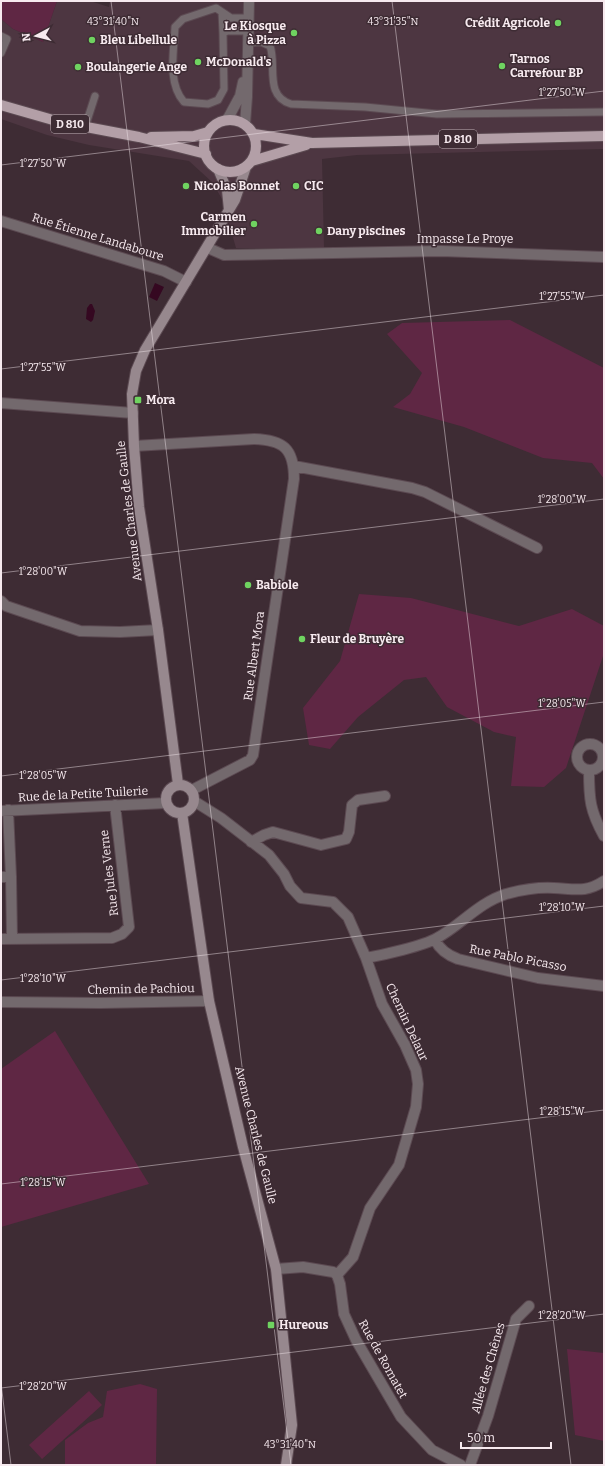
<svg xmlns="http://www.w3.org/2000/svg" width="605" height="1466" font-family="Bitter,serif">
<style>
.built{fill:#4d3641}
.green{fill:#5f2744}
.water{fill:#350821}
.lines{fill:none;stroke-linecap:round;stroke-linejoin:round}
.lane-casing{stroke:#5c4a52;stroke-width:9}
.street-casing{stroke:#5c4a52;stroke-width:12}
.secondary-casing{stroke:#5c4a52;stroke-width:12}
.primary-casing{stroke:#5c4a52;stroke-width:12}
.lane{stroke:#73696d;stroke-width:7}
.street{stroke:#73696d;stroke-width:10}
.secondary{stroke:#97888e;stroke-width:10}
.primary{stroke:#b39fa7;stroke-width:10}
.ticks{fill:none;stroke:#f7eaef;stroke-width:1;stroke-opacity:0.45}
.poi-dot{fill:#6fd360;stroke:#3e2c34;stroke-width:1.5}
.labels{text-anchor:middle;dominant-baseline:central;stroke-width:3;stroke-linejoin:round;paint-order:stroke}
.shield{fill:#3e2c34;stroke:#c0b1b7;stroke-width:1}
.shield-label{font-size:11px;font-weight:bold;fill:#f7eaef}
.poi-label{font-size:12px;font-weight:bold;fill:#f7eaef;stroke:#3e2c34;text-anchor:start}
.street-label{font-size:12px;fill:#f7eaef;stroke:#3e2c34}
.ticks-label{font-size:10px;text-anchor:middle;fill:#f7eaef;stroke:#3e2c34;stroke-width:3;stroke-linejoin:round;paint-order:stroke}
</style>
<rect width="100%" height="100%" fill="#3e2c34"/>
<path class="built" d="M57,1H90L109,7L110,1H604V149L357,155L322,159L324,248H236L222,199L212,182L189,161L89,145L47,135L1,119V19L13,29L43,42Z"/>
<path class="green" d="M1,1H57L43,42L13,29L1,19Z
M510,320L604,368V479L592,463L543,458L464,427L393,407L410,394L422,373L387,334L402,323Z
M359,594L411,598L519,626L572,609L604,626V653L566,768L544,787L511,786L516,737L494,732L447,707L426,677L404,680L358,717L330,749L309,745L303,708L340,661Z
M55,1031L149,1184L1,1227V1069Z
M567,1349L604,1353V1441L575,1435Z
M140,1384L157,1389L156,1465H65V1440L88,1423L103,1417L107,1391Z
M89,1391L102,1405L42,1459L29,1445Z"/>
<path class="water" d="M155,283L164,287L157,301L149,297Z
M90,304H92L95,311L93,320L91,322L86,319L87,308Z"/>
<g class="lines">
<g class="lane-casing">
<path id="lane" d="M222,12L223,33
M248,31H227L223,33L224,89L218,100L208,104L184,102C167,83 174,51 175,27L183,19L216,8L231,18H249
M1,36L7,39L1,53
M248,43L261,42L270,46C277,65 264,96 291,104L365,107L437,114L604,112
M85,127L95,96"/>
</g>
<g class="street-casing">
<path id="street" d="M227,120L240,96L243,82
M245,124L247,97L249,1
M1,221L164,271L186,282
M208,248L224,255L441,251L604,257
M1,403L133,413
M134,446L254,439C283,440 294,448 294,479L253,755L250,760L192,790
M294,466L412,488L425,492L537,548
M1,601L6,606L80,631L120,632L158,630
M577 757a13 13 0 1 1 26 0a13 13 0 1 1-26 0Z
M589,771C589,799 590,811 604,836
M194,801L221,818L269,855L284,874L290,886L301,898L333,902L348,917L366,958L382,1004L405,1045L416,1070L418,1084L416,1107L399,1165L370,1208L353,1257L337,1275
M1,811L166,803
M251,842L264,835L273,832L321,845L346,839L349,832L352,805L358,800L385,796
M1,877H11L8,810
M11,877L12,939
M1,939L112,938L122,934L129,927L115,805
M435,940C440,950 447,955 458,959L538,978L604,986
M366,958C383,955 423,946 437,938C461,925 478,903 506,894C521,890 538,887 554,888C575,889 586,893 604,881
M1,1002L100,1003L209,1001
M276,1269L303,1267L333,1272L337,1275L340,1284L344,1314L356,1340L401,1417L432,1450L461,1465
M470,1465L488,1416L516,1319L529,1306"/>
</g>
<g class="secondary-casing">
<path id="secondary" d="M218,169L227,190L229,210
M178,784L158,630L139,507L134,446L132,394L136,371L145,350L235,200L246,167
M166 799a14 14 0 1 1 28 0a14 14 0 1 1-28 0Z
M182,813L209,1001L243,1147L276,1269L292,1425L286,1465"/>
</g>
<g class="primary-casing">
<path id="primary" d="M1,105L60,122L139,137L206,154
M204 146a26 26 0 1 1 52 0a26 26 0 1 1-52 0Z
M254,134L312,143L604,136
M151,137L194,136L208,132
M252,161L306,145"/>
</g>
<use href="#lane" class="lane"/>
<use href="#street" class="street"/>
<use href="#secondary" class="secondary"/>
<use href="#primary" class="primary"/>
</g>
<path class="ticks" d="M111,1L291,1465M392,1L571,1465M1,165L604,91M1,369L604,295M1,573L604,499M1,776L604,702M1,980L604,906M1,1184L604,1110M1,1383L11,1465M1,1388L604,1314"/>
<g class="poi-dot">
<circle cx="558" cy="23" r="4"/>
<circle cx="294" cy="33" r="4"/>
<circle cx="92" cy="40" r="4"/>
<circle cx="198" cy="62" r="4"/>
<circle cx="502" cy="66" r="4"/>
<circle cx="78" cy="67" r="4"/>
<circle cx="186" cy="186" r="4"/>
<circle cx="296" cy="186" r="4"/>
<circle cx="254" cy="224" r="4"/>
<circle cx="319" cy="231" r="4"/>
<rect x="134" y="396" width="8" height="8" rx="2"/>
<circle cx="248" cy="585" r="4"/>
<circle cx="302" cy="639" r="4"/>
<rect x="267" y="1321" width="8" height="8" rx="2"/>
</g>
<g class="labels">
<g class="shield">
<rect x="51" y="115" width="38" height="18" rx="3"/>
<rect x="439" y="130" width="38" height="18" rx="3"/>
</g>
<g class="shield-label">
<text x="70" y="124">D 810</text>
<text x="458" y="139">D 810</text>
</g>
<g class="poi-label">
<text x="550" y="23" text-anchor="end">Crédit Agricole</text>
<text x="286" y="26" text-anchor="end">Le Kiosque<tspan x="286" dy="14">à Pizza</tspan></text>
<text x="100" y="40">Bleu Libellule</text>
<text x="510" y="59">Tarnos<tspan x="510" dy="14">Carrefour BP</tspan></text>
<text x="206" y="62">McDonald's</text>
<text x="86" y="67">Boulangerie Ange</text>
<text x="194" y="186">Nicolas Bonnet</text>
<text x="304" y="186">CIC</text>
<text x="246" y="217" text-anchor="end">Carmen<tspan x="246" dy="14">Immobilier</tspan></text>
<text x="327" y="231">Dany piscines</text>
<text x="146" y="400">Mora</text>
<text x="256" y="585">Babiole</text>
<text x="310" y="639">Fleur de Bruyère</text>
<text x="279" y="1325">Hureous</text>
</g>
<g class="street-label">
<text transform="translate(98 237) rotate(17)">Rue Étienne Landaboure</text>
<text x="465" y="239">Impasse Le Proye</text>
<text transform="translate(129 511) rotate(-97)">Avenue Charles de Gaulle</text>
<text transform="translate(254 656) rotate(-82)">Rue Albert Mora</text>
<text transform="translate(83 794) rotate(-3)">Rue de la Petite Tuilerie</text>
<text transform="translate(109 873) rotate(-97)">Rue Jules Verne</text>
<text transform="translate(518 958) rotate(11)">Rue Pablo Picasso</text>
<text transform="translate(141 989) rotate(-1)">Chemin de Pachiou</text>
<text transform="translate(407 1022) rotate(65)">Chemin Delaur</text>
<text transform="translate(256 1135) rotate(76)">Avenue Charles de Gaulle</text>
<text transform="translate(383 1359) rotate(61)">Rue de Romatet</text>
<text transform="translate(488 1368) rotate(-74)">Allée des Chênes</text>
</g>
</g>
<g class="ticks-label">
<text x="113" y="25">43°31'40"N</text>
<text x="393" y="25">43°31'35"N</text>
<text x="562" y="96">1°27'50"W</text>
<text x="43" y="167">1°27'50"W</text>
<text x="562" y="300">1°27'55"W</text>
<text x="43" y="371">1°27'55"W</text>
<text x="562" y="503">1°28'00"W</text>
<text x="43" y="575">1°28'00"W</text>
<text x="562" y="707">1°28'05"W</text>
<text x="43" y="779">1°28'05"W</text>
<text x="562" y="911">1°28'10"W</text>
<text x="43" y="982">1°28'10"W</text>
<text x="562" y="1115">1°28'15"W</text>
<text x="43" y="1186">1°28'15"W</text>
<text x="562" y="1319">1°28'20"W</text>
<text x="43" y="1390">1°28'20"W</text>
<text x="290" y="1448">43°31'40"N</text>
</g>
<rect width="605" height="1466" fill="none" stroke="#f7eaef" stroke-width="4"/>
<g transform="translate(36 36) rotate(263)" stroke="#3e2c34" stroke-width="3" paint-order="stroke">
<path d="M0-3L7 15L0 10L-7 15Z" fill="#f7eaef"/>
<text y="-6" font-size="11" font-weight="bold" text-anchor="middle" fill="#f7eaef">N</text>
</g>
<path d="M461 1442v6h90v-6" fill="none" stroke="#f7eaef" stroke-width="2"/>
<text x="467" y="1442" font-size="12" fill="#f7eaef" stroke="#3e2c34" stroke-width="3" paint-order="stroke">50 m</text>
</svg>
